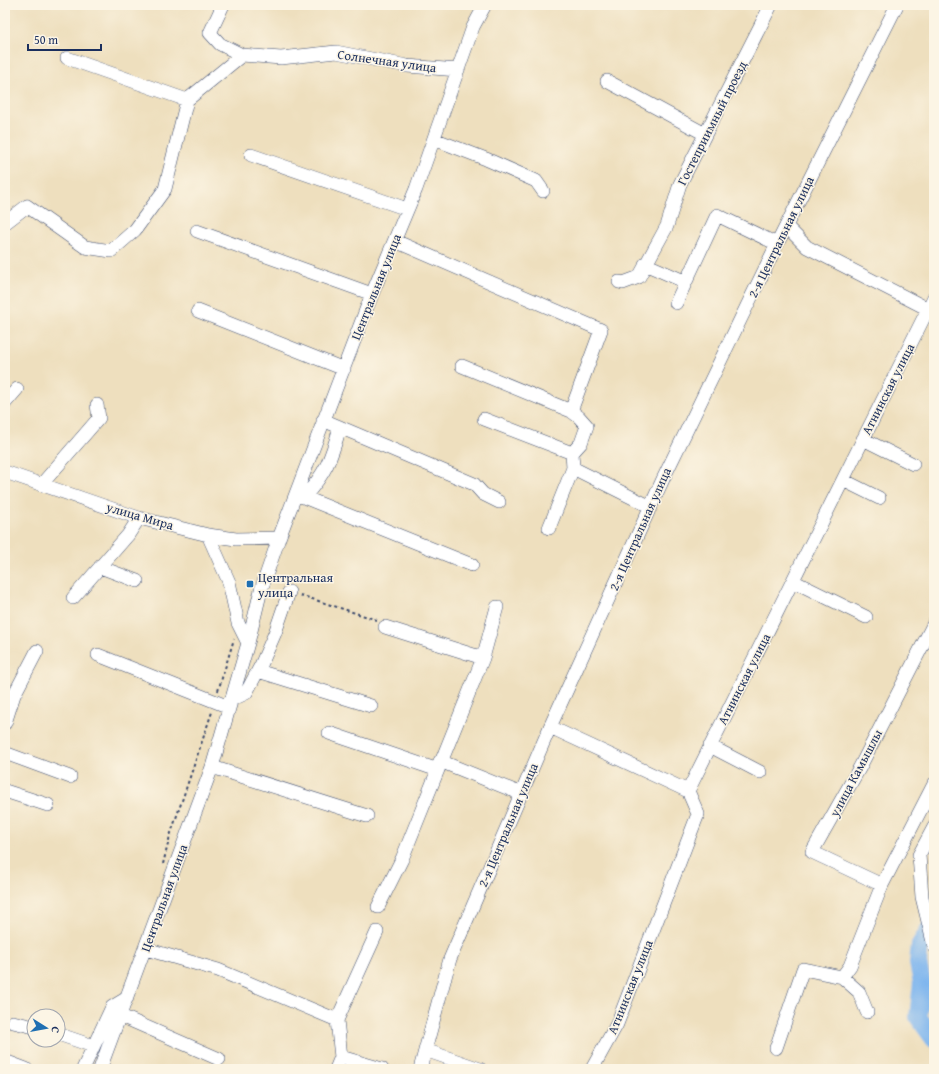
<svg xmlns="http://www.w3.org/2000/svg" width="939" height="1074" font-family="'Gentium Book Plus',serif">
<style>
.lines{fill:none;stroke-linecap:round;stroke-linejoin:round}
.river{stroke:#7eb5ee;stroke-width:18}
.minor-casing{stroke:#3b496c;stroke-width:14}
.path{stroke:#3b496c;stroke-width:2;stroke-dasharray:3 3;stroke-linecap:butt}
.minor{stroke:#fff;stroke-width:13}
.poi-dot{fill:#1f6fb2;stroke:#fcf5e5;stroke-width:1.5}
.labels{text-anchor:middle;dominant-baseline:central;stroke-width:3;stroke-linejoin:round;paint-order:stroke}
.street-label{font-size:13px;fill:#1b2f5e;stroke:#fcf5e5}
.poi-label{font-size:13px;fill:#1b2f5e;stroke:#fcf5e5;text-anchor:start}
</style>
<rect width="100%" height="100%" fill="#fcf5e5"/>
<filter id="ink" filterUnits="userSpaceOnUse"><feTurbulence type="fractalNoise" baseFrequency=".025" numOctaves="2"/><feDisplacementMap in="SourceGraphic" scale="8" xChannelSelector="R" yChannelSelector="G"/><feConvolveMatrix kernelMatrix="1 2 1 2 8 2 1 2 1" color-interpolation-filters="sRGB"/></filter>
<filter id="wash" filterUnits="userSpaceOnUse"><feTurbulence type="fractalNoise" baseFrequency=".012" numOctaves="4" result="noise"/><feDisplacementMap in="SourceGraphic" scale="16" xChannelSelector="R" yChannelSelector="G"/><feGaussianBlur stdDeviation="0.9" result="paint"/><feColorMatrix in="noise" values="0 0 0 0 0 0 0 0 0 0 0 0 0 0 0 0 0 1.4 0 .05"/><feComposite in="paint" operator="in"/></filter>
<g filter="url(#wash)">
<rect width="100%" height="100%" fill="#eedfbe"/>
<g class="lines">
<path class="river" d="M934,921L920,945L918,963L922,983L918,1017L934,1039"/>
</g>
</g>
<g filter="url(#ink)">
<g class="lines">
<g class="minor-casing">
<path id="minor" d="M223,5L210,33L220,44L242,55L281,58L336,52L407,66L458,70
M67,58L187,100
M607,81L705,134
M434,139L486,159L536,181L543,191
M251,155L407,209
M5,223L27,206L85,247L111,251L135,230L165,189L187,100L242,55
M786,226L807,247L934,312
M197,231L372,294
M395,241L601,330L571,411L462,366
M645,264L686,282
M619,282L623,283L639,277L667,226L680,184L771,5
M676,303L717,215L777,244
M198,311L344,369
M5,403L17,389
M571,411L579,417L587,426L581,443L572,453L573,468L651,507
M484,419L572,453
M323,420L474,484L483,494L499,502
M863,439L913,464
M5,472L139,518L208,535L236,539L279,538
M843,480L879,498
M41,485L99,418L97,405
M296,494L472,565
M304,497C326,473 331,459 340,427
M549,528L573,468
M208,535L229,582L238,623L248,643
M100,567L137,581
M793,581L866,617
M73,598L128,535L139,518
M385,627L483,658
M98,655L229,707
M258,671L371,706
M231,700L246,693L261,665L275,633L289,592
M5,723L14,695L37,651
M550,727L688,791
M329,733L438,770
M710,746L760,772
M5,753L70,777
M440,761L522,794
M212,767L367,816
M5,791L48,805
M688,791L934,297
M934,827L919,855L922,897L934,946
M882,885L812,852L860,767L934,623
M378,907L402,859L483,658L497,607
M146,949L218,970L337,1020
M842,977L859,992L867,1012
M121,1016L219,1059
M13,1022L34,1027
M58,1034L93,1046
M776,1048L803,969L842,977L850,966L882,885L934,784
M425,1050L480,1069
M341,1057L382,1069
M5,1061L26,1069
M83,1069L112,1007L127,998
M100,1069L212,767L248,643L261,590L279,538L372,294L416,189L473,27L485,5
M336,1069L341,1057L337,1020L377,932
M420,1069L450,959L550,727L664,477L777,244L897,5
M592,1069L617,1024L698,814L688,791"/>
</g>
<path class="path" d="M300,595L377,620
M218,691L234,639
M163,864L170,836L212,712"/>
<use href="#minor" class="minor"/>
</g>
</g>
<rect class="poi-dot" x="246" y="580" width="8" height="8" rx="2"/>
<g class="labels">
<g class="street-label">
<text transform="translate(387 61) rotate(8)">Солнечная улица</text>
<text transform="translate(712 123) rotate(-63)">Гостеприимный проезд</text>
<text transform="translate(781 237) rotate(-64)">2-я Центральная улица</text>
<text transform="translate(376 287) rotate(-68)">Центральная улица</text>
<text transform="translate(888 389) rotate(-63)">Атнинская улица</text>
<text transform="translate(140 516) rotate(16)">улица Мира</text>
<text transform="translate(640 529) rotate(-66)">2-я Центральная улица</text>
<text transform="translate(744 679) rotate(-63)">Атнинская улица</text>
<text transform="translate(856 773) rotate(-62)">улица Камышлы</text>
<text transform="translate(508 825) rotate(-67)">2-я Центральная улица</text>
<text transform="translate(164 898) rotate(-70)">Центральная улица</text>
<text transform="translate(630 987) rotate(-68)">Атнинская улица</text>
</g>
<g class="poi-label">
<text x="258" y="577">Центральная<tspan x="258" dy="15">улица</tspan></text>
</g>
</g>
<rect width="939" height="1074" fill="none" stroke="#fcf5e5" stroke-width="20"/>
<g transform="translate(46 1028) rotate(101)"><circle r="19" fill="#fcf5e5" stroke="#a2a6af"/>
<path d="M0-3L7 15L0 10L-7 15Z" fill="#1f6fb2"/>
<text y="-6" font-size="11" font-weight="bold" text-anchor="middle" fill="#1b2f5e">С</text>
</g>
<path d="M28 44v6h73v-6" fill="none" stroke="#1b2f5e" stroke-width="2"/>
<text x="34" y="44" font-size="12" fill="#1b2f5e" stroke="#fcf5e5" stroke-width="3" paint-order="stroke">50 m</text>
</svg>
